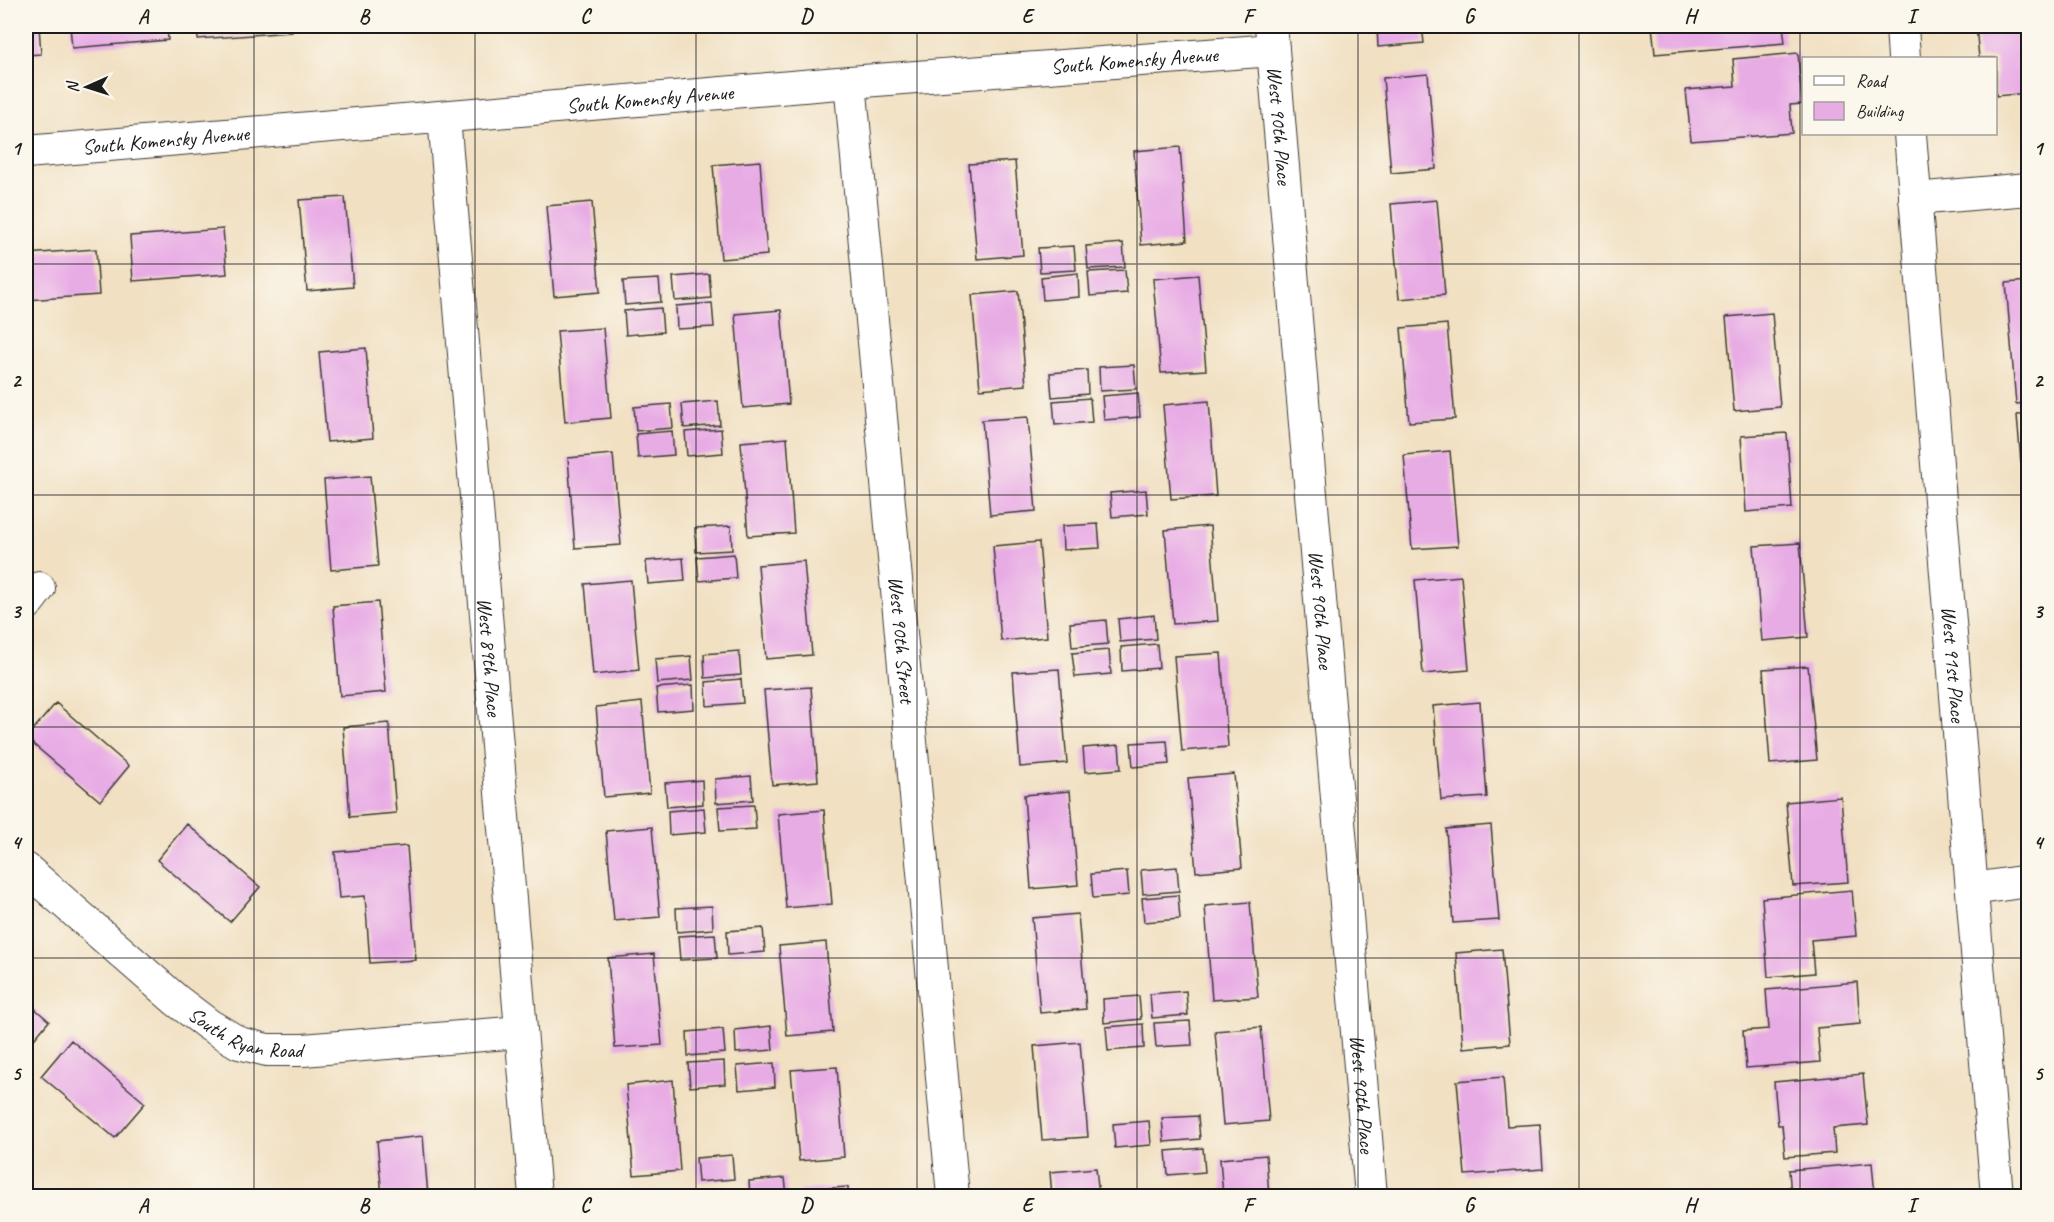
<svg xmlns="http://www.w3.org/2000/svg" width="2054" height="1222" font-family="Caveat,sans-serif">
<style>
.building{fill:#e8ace5}
.lines{fill:none;stroke-linecap:round;stroke-linejoin:round}
.minor-casing{stroke:#3c3935;stroke-width:34}
.minor{stroke:#fff;stroke-width:32}
.grid{fill:none;stroke:#1c1c1c;stroke-width:1.5;stroke-opacity:0.55}
.labels{text-anchor:middle;dominant-baseline:central;stroke-width:4.5;stroke-linejoin:round;paint-order:stroke}
.street-label{font-size:21px;fill:#1c1c1c;stroke:#fbf7ec}
.neatline{fill:none;stroke:#1c1c1c;stroke-width:2}
.grid-label{font-size:20px;text-anchor:middle;font-weight:bold;fill:#1c1c1c}
</style>
<rect width="100%" height="100%" fill="#fbf7ec"/>
<filter id="ink" filterUnits="userSpaceOnUse"><feTurbulence type="fractalNoise" baseFrequency=".0167" numOctaves="2"/><feDisplacementMap in="SourceGraphic" scale="12" xChannelSelector="R" yChannelSelector="G"/><feConvolveMatrix kernelMatrix="1 2 1 2 8 2 1 2 1" color-interpolation-filters="sRGB"/></filter>
<filter id="wash" filterUnits="userSpaceOnUse"><feTurbulence type="fractalNoise" baseFrequency=".008" numOctaves="4" result="noise"/><feDisplacementMap in="SourceGraphic" scale="24" xChannelSelector="R" yChannelSelector="G"/><feGaussianBlur stdDeviation="1.35" result="paint"/><feColorMatrix in="noise" values="0 0 0 0 0 0 0 0 0 0 0 0 0 0 0 0 0 1.4 0 .05"/><feComposite in="paint" operator="in"/></filter>
<g filter="url(#wash)">
<rect width="100%" height="100%" fill="#f1e0c2"/>
<g id="blocks">
<path class="building" d="M26,26H39L41,54L26,55Z
M70,26H167L168,40L72,48Z
M197,26H291L292,32L198,39Z
M1377,26H1422L1424,43L1378,47Z
M1652,26H1783L1785,43L1655,54Z
M1976,26H2028V93L1996,96V58H1979Z
M1798,53L1802,104L1790,105L1792,133L1691,141L1686,90L1735,86L1733,59Z
M1428,74L1436,169L1391,173L1383,78Z
M1180,147L1187,241L1141,245L1134,151Z
M760,161L767,255L721,259L713,165Z
M1015,161L1023,255L977,259L969,164Z
M345,197L353,287L307,291L299,200Z
M1437,200L1445,295L1399,299L1391,204Z
M592,202L600,292L554,296L546,206Z
M223,229L227,274L133,281L130,236Z
M1123,243L1125,267L1088,269L1086,246Z
M1074,246L1076,270L1040,272L1038,248Z
M96,249L99,295L26,300V254Z
M1125,270L1127,293L1090,296L1088,272Z
M1078,273L1079,297L1043,300L1041,277Z
M709,274L711,298L675,301L673,277Z
M1198,275L1206,370L1161,373L1153,279Z
M659,279L661,302L625,305L623,281Z
M2028,281V403L2016,404L2006,283Z
M1018,291L1026,385L980,389L972,295Z
M712,303L714,327L677,329L676,306Z
M661,308L663,332L626,335L624,311Z
M781,310L789,404L743,408L735,314Z
M1772,313L1780,407L1734,411L1726,317Z
M1447,324L1455,419L1409,422L1401,328Z
M603,328L611,418L565,422L557,331Z
M366,348L373,438L327,442L319,352Z
M1134,365L1136,389L1100,391L1099,367Z
M1087,370L1088,394L1052,397L1050,373Z
M1138,393L1140,417L1104,420L1102,396Z
M1090,398L1092,422L1055,425L1053,401Z
M718,401L720,425L684,428L682,404Z
M1209,401L1216,496L1171,499L1163,405Z
M671,404L673,428L636,431L634,407Z
M2028,414V463H2021L2017,415Z
M1028,417L1036,511L990,515L982,420Z
M721,429L723,453L687,456L685,432Z
M672,431L674,455L638,458L636,434Z
M1787,433L1792,508L1746,512L1741,436Z
M787,438L794,533L748,536L741,442Z
M1450,451L1458,546L1412,549L1404,455Z
M613,454L621,545L575,548L568,458Z
M370,476L378,566L331,570L324,480Z
M1146,490L1148,514L1112,517L1110,493Z
M1098,524L1100,548L1063,550L1062,526Z
M731,526L732,550L696,552L695,528Z
M1210,526L1218,621L1173,624L1165,530Z
M1039,542L1047,637L1001,641L993,546Z
M1800,543L1808,637L1762,641L1754,546Z
M734,554L736,578L699,581L697,557Z
M683,558L685,581L648,584L646,561Z
M804,561L812,655L766,659L758,565Z
M1461,576L1469,670L1423,674L1415,580Z
M631,580L639,670L593,675L585,584Z
M378,602L386,692L340,696L333,606Z
M1154,615L1156,639L1120,642L1118,619Z
M1106,620L1108,644L1072,647L1070,623Z
M1157,644L1159,668L1122,671L1121,647Z
M1109,650L1111,674L1075,677L1072,653Z
M739,651L741,675L705,678L704,654Z
M1221,653L1228,747L1182,751L1174,656Z
M691,656L693,680L657,683L655,659Z
M1808,666L1817,760L1770,764L1763,669Z
M1059,669L1067,763L1020,767L1013,672Z
M741,679L743,703L707,706L706,682Z
M693,685L694,709L658,712L656,688Z
M811,687L818,781L772,785L764,690Z
M642,702L650,793L604,797L596,707Z
M1480,702L1487,797L1441,800L1433,706Z
M56,703L129,766L100,801L26,738Z
M389,723L396,813L350,817L343,727Z
M1167,741L1169,764L1133,767L1131,743Z
M1119,745L1121,769L1085,772L1083,748Z
M1234,774L1242,868L1196,872L1188,778Z
M751,776L753,800L716,803L715,779Z
M702,780L703,804L667,807L665,783Z
M1070,791L1078,885L1031,889L1024,795Z
M1841,797L1848,882L1793,886L1786,802Z
M754,805L756,829L720,831L718,807Z
M704,808L706,832L669,835L668,811Z
M824,810L832,904L786,908L778,814Z
M187,824L260,887L230,922L157,860Z
M1491,825L1499,920L1453,923L1446,829Z
M652,827L660,917L614,921L606,831Z
M407,846L416,960L370,963L365,896L339,898L335,852Z
M1177,867L1179,891L1143,894L1141,870Z
M1127,871L1129,895L1093,898L1091,874Z
M1852,890L1856,936L1811,940L1814,973L1768,977L1762,898Z
M1178,895L1180,919L1144,922L1142,898Z
M1250,902L1258,997L1212,1000L1205,906Z
M712,906L713,929L677,932L676,908Z
M1078,914L1086,1009L1040,1013L1032,918Z
M763,928L765,952L728,955L727,931Z
M715,934L717,958L680,960L678,936Z
M826,942L833,1032L787,1036L779,946Z
M1502,949L1510,1044L1463,1048L1456,953Z
M654,954L662,1045L615,1048L608,958Z
M1857,982L1860,1024L1817,1028L1820,1062L1746,1068L1743,1031L1769,1029L1766,990Z
M1186,991L1188,1015L1152,1018L1150,994Z
M1139,996L1141,1019L1104,1023L1103,999Z
M26,1001L49,1021L26,1049Z
M1190,1021L1192,1045L1156,1047L1154,1023Z
M1143,1024L1144,1048L1108,1051L1106,1027Z
M771,1026L773,1050L736,1053L735,1030Z
M1261,1027L1269,1121L1223,1125L1215,1031Z
M723,1029L725,1053L688,1056L687,1032Z
M71,1040L145,1103L115,1138L41,1076Z
M1080,1042L1088,1137L1042,1140L1034,1046Z
M724,1061L725,1084L690,1087L688,1063Z
M774,1063L775,1087L739,1090L737,1066Z
M837,1067L844,1157L799,1161L791,1070Z
M1863,1074L1868,1125L1833,1128L1835,1153L1785,1157L1782,1125H1778L1774,1082Z
M1503,1077L1507,1126L1540,1124L1543,1169L1465,1175L1457,1081Z
M673,1080L680,1171L634,1175L626,1085Z
M1198,1116L1200,1139L1164,1142L1162,1118Z
M1149,1121L1151,1145L1115,1148L1113,1124Z
M423,1136L428,1196H382L377,1141Z
M1203,1148L1205,1172L1168,1175L1166,1151Z
M732,1155L734,1179L698,1182L696,1158Z
M1266,1155L1269,1196H1223L1220,1159Z
M1872,1163L1875,1196H1791L1789,1170Z
M1096,1168L1099,1196H1052L1050,1172Z
M785,1178L787,1196H750L749,1181Z
M848,1187V1196H802L801,1190Z"/>
</g>
</g>
<g filter="url(#ink)">
<use href="#blocks" fill-opacity="0" stroke="#3c3935" stroke-width="1.5"/>
<g class="lines">
<g class="minor-casing">
<g id="minor">
<path id="s1" d="M1271,26L1371,1196"/>
<path d="M1902,26L1904,58"/>
<path id="s2" d="M850,82L953,1196"/>
<path id="s3" d="M444,117L535,1196"/>
<path id="s4" d="M1910,134L1997,1196"/>
<path id="s5" d="M26,152L850,82L1273,50"/>
<path d="M1915,199L2028,189"/>
<path d="M26,605L39,588"/>
<path id="s6" d="M26,869L176,1000L209,1025L239,1043L267,1050H303L520,1032"/>
<path d="M1973,889L2028,881"/>
</g>
</g>
<use href="#minor" class="minor"/>
</g>
</g>
<path class="grid" d="M254,26V1196M475,26V1196M696,26V1196M917,26V1196M1137,26V1196M1358,26V1196M1579,26V1196M1800,26V1196M26,264H2028M26,495H2028M26,727H2028M26,958H2028"/>
<g class="labels">
<g class="street-label">
<text stroke="none"><textPath href="#s5" startOffset="1112">South Komensky Avenue</textPath></text>
<text stroke="none"><textPath href="#s5" startOffset="626">South Komensky Avenue</textPath></text>
<text stroke="none"><textPath href="#s1" startOffset="100">West 90th Place</textPath></text>
<text stroke="none"><textPath href="#s5" startOffset="140">South Komensky Avenue</textPath></text>
<text stroke="none"><textPath href="#s1" startOffset="586">West 90th Place</textPath></text>
<text stroke="none"><textPath href="#s2" startOffset="560">West 90th Street</textPath></text>
<text stroke="none"><textPath href="#s3" startOffset="542">West 89th Place</textPath></text>
<text stroke="none"><textPath href="#s4" startOffset="532">West 91st Place</textPath></text>
<text stroke="none"><textPath href="#s6" startOffset="279">South Ryan Road</textPath></text>
<text stroke="none"><textPath href="#s1" startOffset="1072">West 90th Place</textPath></text>
</g>
</g>
<rect width="2054" height="1222" fill="none" stroke="#fbf7ec" stroke-width="66"/>
<rect x="1802" y="57" width="195" height="78" fill="#fbf7ec" stroke="#a29f99" stroke-width="1.5"/>
<rect x="1814" y="76" width="30" height="9" fill="#ffffff" stroke="#a29f99" stroke-width="1.5"/>
<text x="1856" y="87" font-size="18" fill="#1c1c1c">Road</text>
<rect x="1814" y="102" width="30" height="18" fill="#e8ace5" stroke="#a29f99" stroke-width="1.5"/>
<text x="1856" y="117" font-size="18" fill="#1c1c1c">Building</text>
<g transform="translate(87 87) rotate(267)" stroke="#fbf7ec" stroke-width="4.5" paint-order="stroke">
<path d="M0-4.5L10 22L0 15L-10 22Z" fill="#1c1c1c"/>
<text y="-9" font-size="16" font-weight="bold" text-anchor="middle" fill="#1c1c1c">N</text>
</g>
<rect x="33" y="33" width="1988" height="1156" class="neatline"/>
<g class="grid-label">
<text x="143" y="23">A</text>
<text x="364" y="23">B</text>
<text x="585" y="23">C</text>
<text x="806" y="23">D</text>
<text x="1027" y="23">E</text>
<text x="1248" y="23">F</text>
<text x="1469" y="23">G</text>
<text x="1690" y="23">H</text>
<text x="1911" y="23">I</text>
<text x="16" y="155">1</text>
<text x="2038" y="155">1</text>
<text x="16" y="387">2</text>
<text x="2038" y="387">2</text>
<text x="16" y="618">3</text>
<text x="2038" y="618">3</text>
<text x="16" y="849">4</text>
<text x="2038" y="849">4</text>
<text x="16" y="1080">5</text>
<text x="2038" y="1080">5</text>
<text x="143" y="1212">A</text>
<text x="364" y="1212">B</text>
<text x="585" y="1212">C</text>
<text x="806" y="1212">D</text>
<text x="1027" y="1212">E</text>
<text x="1248" y="1212">F</text>
<text x="1469" y="1212">G</text>
<text x="1690" y="1212">H</text>
<text x="1911" y="1212">I</text>
</g>
</svg>
